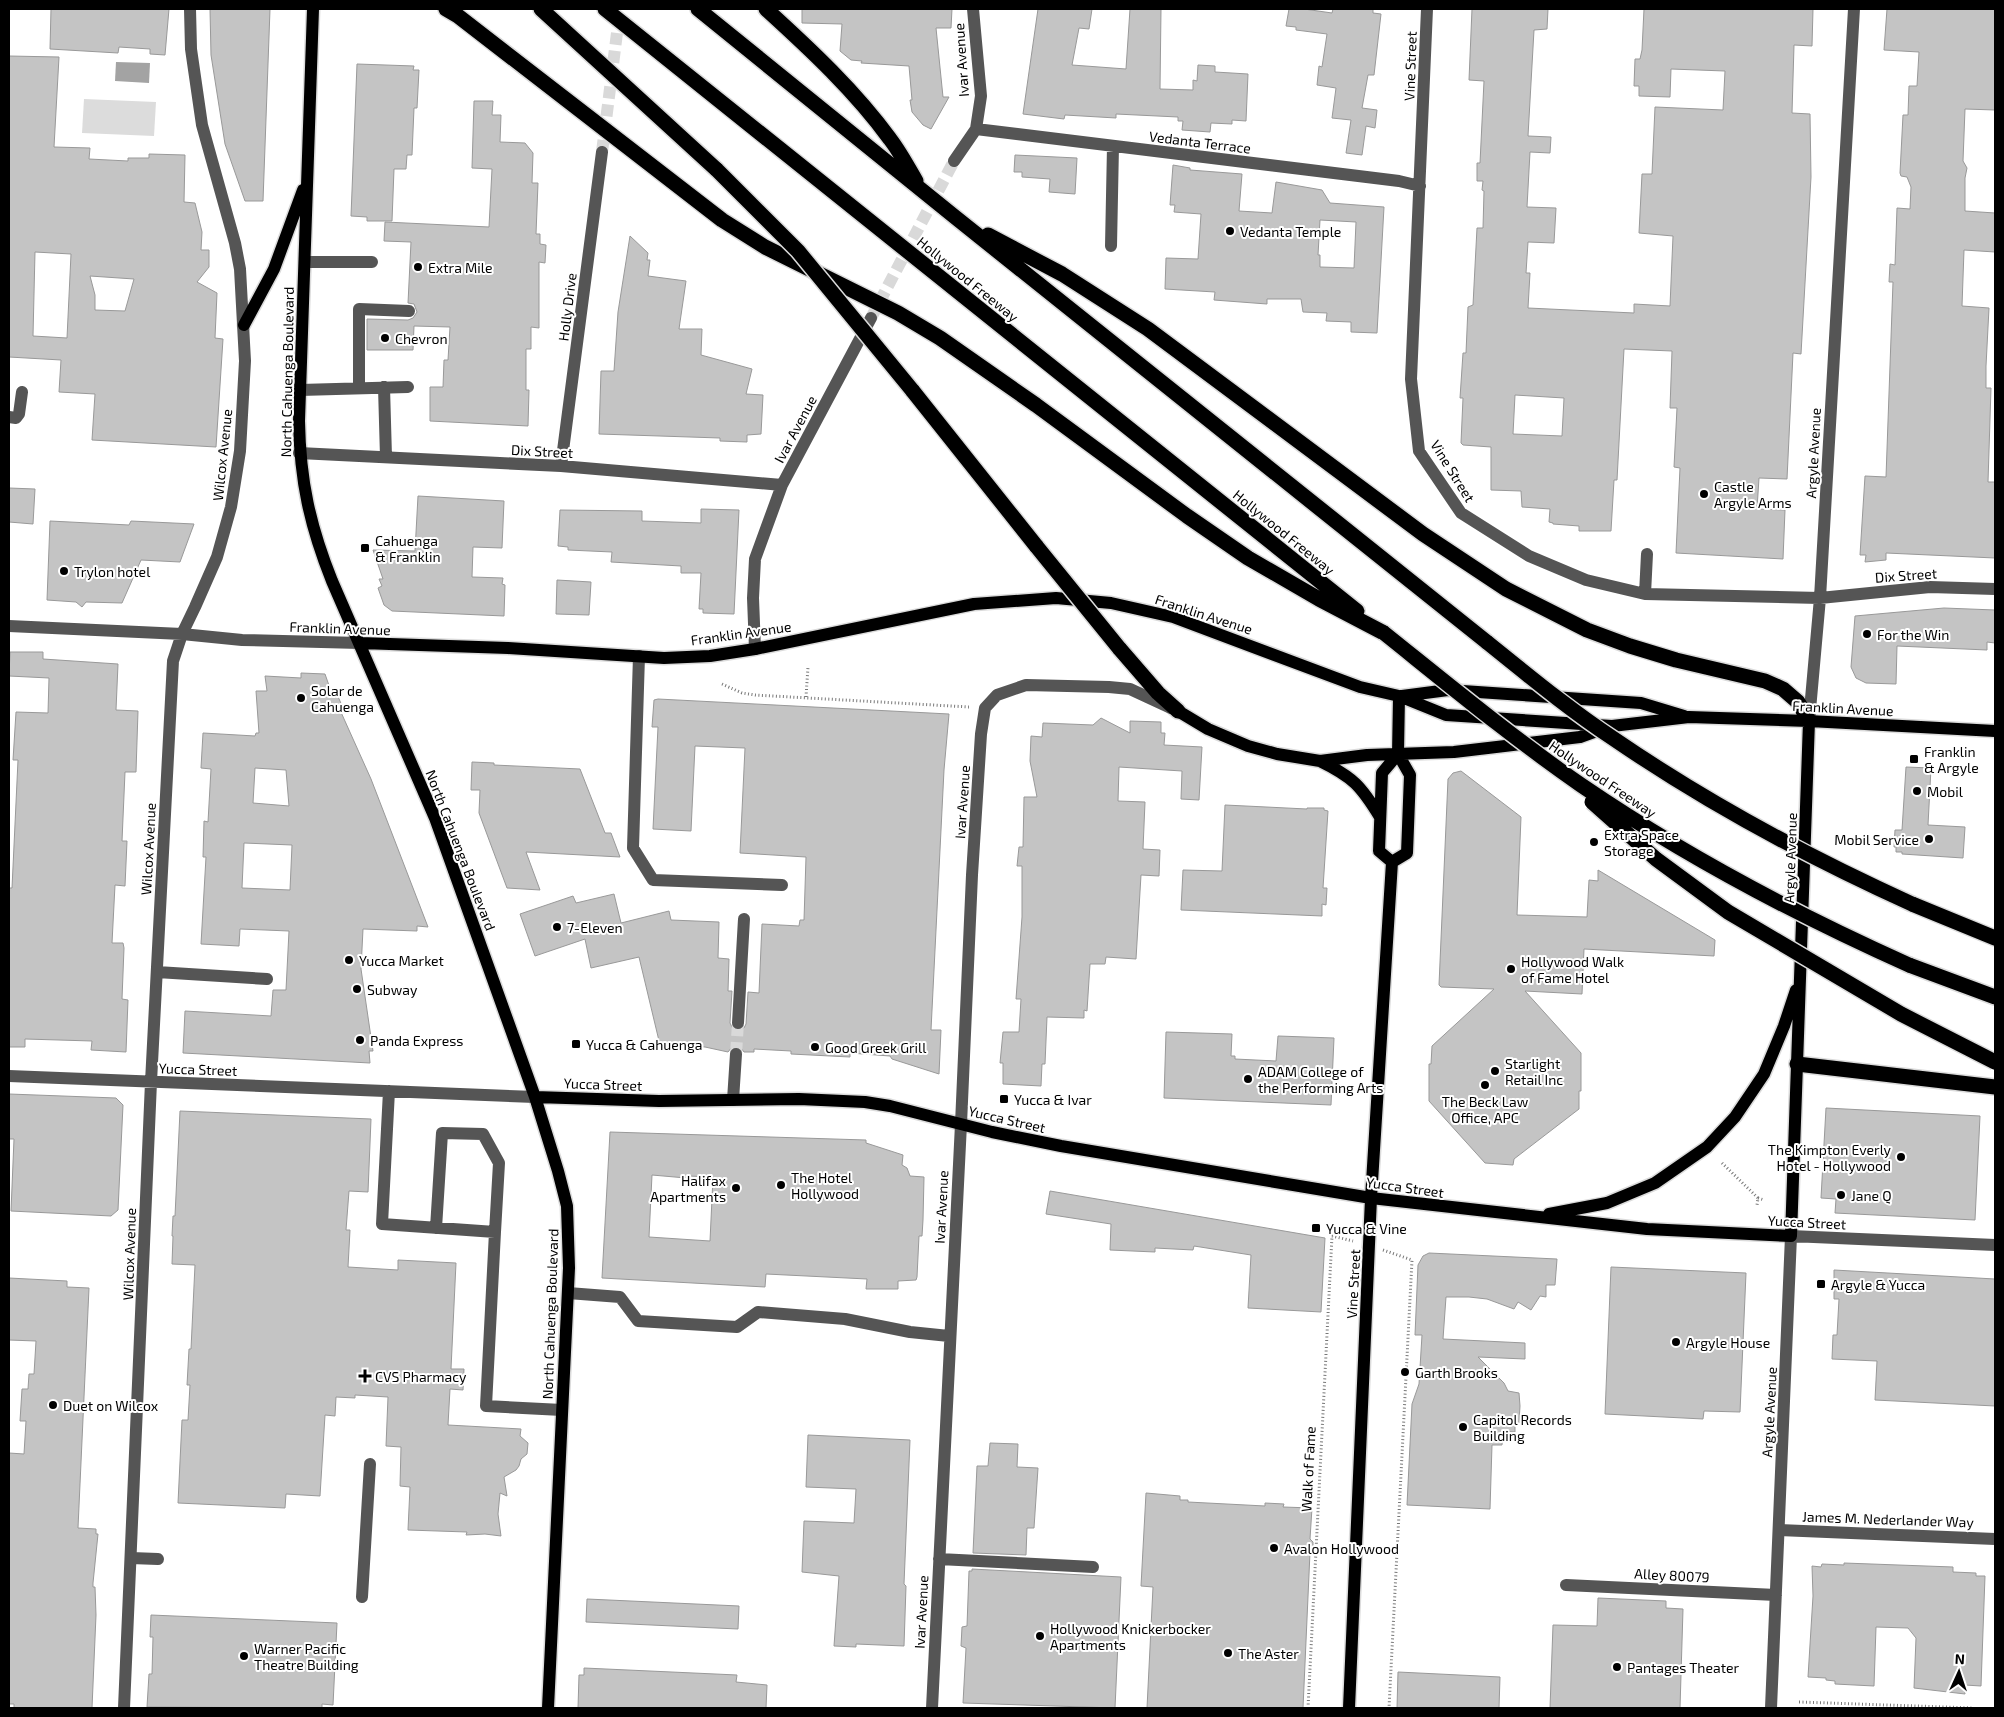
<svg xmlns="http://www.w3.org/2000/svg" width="2004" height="1717" font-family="'Exo 2',sans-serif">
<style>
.green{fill:#dcdcdc}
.water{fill:#a3a3a3}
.building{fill:#c4c4c4;stroke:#999;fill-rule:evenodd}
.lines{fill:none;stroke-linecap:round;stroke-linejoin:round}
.minor-tunnel{stroke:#d9d9d9;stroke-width:12;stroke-dasharray:12 6;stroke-linecap:butt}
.major-casing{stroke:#dbdbdb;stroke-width:15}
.highway-casing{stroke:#dbdbdb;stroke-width:18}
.path{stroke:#777;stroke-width:3;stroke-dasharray:1 2.5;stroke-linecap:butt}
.minor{stroke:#555;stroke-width:12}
.major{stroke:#000;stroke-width:12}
.highway{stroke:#000;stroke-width:15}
.highway-bridge-casing{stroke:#dbdbdb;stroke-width:18;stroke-linecap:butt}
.highway-bridge{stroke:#000;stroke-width:15}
.poi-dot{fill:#000;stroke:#fff;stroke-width:2}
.labels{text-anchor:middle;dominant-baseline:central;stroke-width:4;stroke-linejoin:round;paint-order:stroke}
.street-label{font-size:14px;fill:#000;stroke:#fff}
.poi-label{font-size:14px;fill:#000;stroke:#fff;text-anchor:start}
</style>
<rect width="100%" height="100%" fill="#fff"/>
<path class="green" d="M84,99L156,102L154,136L82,133Z"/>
<path class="water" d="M116,62L150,63L149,83L115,81Z"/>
<path class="building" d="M51,9H169L165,55L150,54V49L119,47L118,53L50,49Z
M210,9H270L263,201H245L225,144L211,55Z
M802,9H952L951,28H936L943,97H949L931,129L923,125L912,112L910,100H912L909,66L861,63L862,61L851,60L840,51L842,24L802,23Z
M1038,9H1092L1089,29L1079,28L1072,65L1126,69L1130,9H1161L1160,89L1193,90V80L1197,81L1198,65L1215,66V72L1248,74L1246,121L1232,120V124L1211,123L1210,132L1182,130L1183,121H1178V117L1116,114V118L1065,115L1064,119L1023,114Z
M1289,9H1304L1332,13L1333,9H1373V13L1381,14L1374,75H1368L1362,108L1377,110L1375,128L1366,126L1362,155L1346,153L1351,120L1332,118L1336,88L1317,85L1319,66L1322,67L1327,34L1296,30V27L1286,26Z
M1472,9H1548L1547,29L1534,30L1528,136L1551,137L1550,153L1530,152L1527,207L1556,208L1554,243L1528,242L1526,273H1530L1528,308L1634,313V304L1670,306L1673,236L1639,233L1642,174H1652L1655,107L1723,110L1725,71L1671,69L1670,97L1639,96V86H1634L1635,59H1640L1642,50L1644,9H1813L1812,46L1794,45L1792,113L1810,114L1811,177L1801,354L1793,353L1787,479L1759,478L1757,509L1785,510L1783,559L1676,553L1680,468L1674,467L1677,408H1670L1672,351L1624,349L1617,480H1614L1611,531H1579V526L1553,524V523L1549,522L1550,509L1522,507L1521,491L1491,490V447L1463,445L1461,443L1463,398H1460L1463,353H1466L1468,307L1473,305L1477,228H1483L1484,191L1482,190L1483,181H1477V163H1480L1484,81L1469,80ZM1515,395L1564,398L1562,436L1513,434Z
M1887,9H1995V110L1965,109L1963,161L1967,168L1965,178V211L1995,213V252L1964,250L1962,306L1989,308L1986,366V388H1991L1988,482H1995V558L1886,553V560L1865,562L1866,555H1860L1865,476L1886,477L1893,282H1889L1890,264L1895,265L1897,208L1910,209L1911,187L1907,177L1901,176L1900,173L1903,115H1908L1909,86H1917L1919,52L1884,50Z
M9,56L59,57L54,147L90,148L89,159L128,161V158H149V154L185,155L184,202L195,203L202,232L201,250H209V267L197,282L217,293L215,338L223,339L216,447L92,440L95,394L59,392L61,360L9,357ZM35,252L71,254L67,338L33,336ZM90,276L134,279L125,311L95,310V295Z
M357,64L414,66L413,70H419L417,108H414L412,155H407L406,169H394L392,221H367V217L351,216Z
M474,101H493L492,115H501L500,142L525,143L533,153L532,183H538L536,234H540V244L546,245L545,263L539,262V328L531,327V349H526V390H529L528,426L430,421V387H443L444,360H448L450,327L414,326L413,350H367V319L408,320L413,318L417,312L414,304L408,303L411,242L384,241L385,222L489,227L492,169L472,168Z
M1015,155L1077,158L1075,194L1049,192L1050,179L1022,177V172H1014Z
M1173,165L1190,168V170L1242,174L1239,211L1272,213L1276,182L1322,190L1330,203L1384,207L1377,333L1351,332V322L1326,321L1327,313L1303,312L1301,299H1267V304L1214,300L1215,292L1165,289L1166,258L1198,259L1201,214L1174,212L1175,205H1170ZM1320,220L1356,222L1354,268L1320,267V255H1318Z
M630,236L648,253L647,260H650L648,276L686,281L679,329H702L701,355L752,369L746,394L763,395L761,434L747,435V442L720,441V438L599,434L601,371H614L618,312Z
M9,488L35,489L33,524L9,522Z
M418,496L504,501L502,548L473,547L472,577L503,578L502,584L505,585L504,616L392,611L384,605L378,588L382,586L379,579H383L373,550L415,551Z
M701,509L739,510L734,614L703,613V609H699L701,573H681V566L611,562L612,552L568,550V547L558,546L560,510L642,511V521L701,523Z
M50,521L129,525L131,521L194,524L180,562L141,560L122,603L86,602L82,607L76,602L47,600Z
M557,580L591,582L589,615L556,614Z
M1944,608L1995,610V643L1987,642V650L1897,646L1896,684L1866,683L1856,678L1851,667L1855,616Z
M10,652H43V659L118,664L116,710L138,711L136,772H125L122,841H127L125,886L115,885L112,943H123L124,948L122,999L128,1000L126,1052L91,1050L92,1041L25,1039V1047H9V888H12L18,760H13L16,712L48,713L49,678L9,676Z
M301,673L325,674L332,694L336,692L343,708L340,710L371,779L428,927L417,926V931L363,929L361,969L373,1051H369L370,1063L183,1053L185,1011L271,1016L273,990H286L289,931L240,929L239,946L201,944L206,857H203L204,821L208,822L211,769L201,768L203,733L255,736L256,733H259L256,691H267L265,676L301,678ZM255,768L286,770L289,806L253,803ZM244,843L292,845L290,890L242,888Z
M658,699L949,714L944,770L931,1030H941L939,1074L892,1059L890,1056L850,1053V1057L791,1054V1051L754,1049V1052H744L741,1048L736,1046L732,1047L728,1052L705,1047L660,1045L639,957L591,968L585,939L535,956L520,914L573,896L576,903L614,894L621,923L669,911L671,920L719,922L718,958L729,959L728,991H732L730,1023L733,1029L738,1031L744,1028L746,1024L748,992L759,993L762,924L799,926L800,920H804L806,857L740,853L745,748L695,746L691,831L653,829L658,727H652L654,700Z
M1101,718L1130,733V721L1161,722V733H1165L1164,745L1202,747L1199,800L1181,799L1182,771L1119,767L1118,801L1145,802L1143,849L1160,850L1159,876L1141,875L1136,959L1106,957L1105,964H1090L1087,1011L1084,1010V1018L1047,1017L1045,1064H1042L1041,1086L1003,1084V1063H1000L1003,1032H1019L1021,999H1016L1022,917V866H1017L1019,847H1023L1024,797H1037L1030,761L1031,736L1042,737L1043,723L1093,725Z
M472,762L494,763V765L580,769L605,833H611L620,857L526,852L540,890L507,888L479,813L480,790H471Z
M1906,767L1931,768L1928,825L1965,827L1963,858L1902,854V852H1896V847H1894L1895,830H1902Z
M1461,771L1521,817L1517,915L1587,917L1589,880L1598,881V870L1715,940L1714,956L1584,949L1582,994L1525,991L1581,1053V1091H1579V1109L1514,1159L1513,1165L1485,1163L1429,1101V1064H1431L1432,1046L1494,989L1441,987L1439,985L1448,779L1453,773Z
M1225,805L1307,809V808H1324V810L1328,811L1323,888H1327L1326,905L1322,904V916L1181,910L1183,870L1222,871Z
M1166,1032L1232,1034L1231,1056H1235V1059L1276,1061L1278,1036L1334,1038L1331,1105L1164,1098Z
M9,1094L116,1098L123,1105L118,1210L111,1216L11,1211L14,1139H9Z
M1826,1108L1980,1116L1975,1220L1835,1213L1836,1199L1821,1198Z
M180,1111L371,1119L368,1192L349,1191L346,1230H350L348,1267L398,1270V1260L456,1263L451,1369H464L463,1390L450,1389L448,1425L521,1429L520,1436L528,1443L527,1454L521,1459L519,1466L516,1470L504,1477L507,1496L500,1493L498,1514L501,1536L485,1534L466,1535L467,1532L408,1530L410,1487L400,1486L401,1447L386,1446L388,1397L355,1395V1398L336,1397L335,1416L325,1415L320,1496L286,1494L285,1508L178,1503L182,1420H188L190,1385H187L189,1349H191L195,1265L172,1264L173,1236H172L173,1216H175Z
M610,1132L866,1140V1143L903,1155L902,1165L907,1168L910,1176L924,1177L923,1220L922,1236H919L917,1277L916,1280L898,1281V1289H866L867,1279L766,1274L765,1287L602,1278ZM652,1175L686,1178L688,1176L713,1177L710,1241L649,1237Z
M1050,1191L1325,1238L1321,1312L1248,1308L1251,1255L1194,1246L1193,1250L1155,1248V1252L1110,1250L1111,1224L1046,1214Z
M1429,1253L1557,1259L1555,1285H1546V1297L1540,1296L1531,1310L1518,1302L1514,1309L1487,1299L1469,1297H1446L1443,1339L1525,1343V1359L1478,1357L1504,1383L1508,1391L1519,1393L1520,1406L1519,1423H1515V1432L1503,1431L1502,1445H1492L1490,1509L1407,1505L1412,1404L1419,1384L1422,1335H1415L1418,1265L1423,1256Z
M1611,1267L1746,1273L1740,1412L1704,1411L1703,1419L1605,1414Z
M1834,1270L1995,1279V1406L1875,1400L1877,1361L1832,1359L1833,1335H1837L1839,1299H1834Z
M9,1278L67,1281V1287L89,1288L78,1528L96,1529V1534H98L93,1583V1587H95L96,1615L92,1708H14V1704H9V1453L24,1454L26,1421H20L22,1389H28L29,1374H34L36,1341L9,1340Z
M808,1435L910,1440L904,1584L906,1586L904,1646L856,1644V1647L834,1646L839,1576L802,1572L804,1521L854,1523L856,1489L806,1487Z
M990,1443L1018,1444L1017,1467L1038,1468L1034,1528H1027L1026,1555L973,1553L977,1466H988Z
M1146,1493L1180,1496V1500H1188V1502L1265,1506V1503L1284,1504L1283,1507L1312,1508L1310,1539L1313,1542V1549L1310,1552L1303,1708H1147L1153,1587L1141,1586Z
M1844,1563L1953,1567V1572L1976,1573V1576H1985L1981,1686L1965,1685V1694L1914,1688L1916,1638L1908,1628L1876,1627L1874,1686L1835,1684V1681L1826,1680V1678L1808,1677L1813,1596L1812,1566L1821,1567L1822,1564L1844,1565Z
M972,1569L1121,1577L1115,1708L963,1703L966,1648L961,1646L962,1627L967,1626L969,1571H972Z
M1598,1598L1666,1601V1608L1683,1609L1680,1708H1550L1553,1625L1597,1626Z
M587,1599L739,1606L738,1629L586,1622Z
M151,1615L337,1623L333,1705L322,1704V1708L147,1707L149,1674H152L153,1637H150Z
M584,1668L737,1675L736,1682L767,1685L766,1708H578L579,1675H584Z
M1398,1672L1500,1677L1499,1708H1397Z"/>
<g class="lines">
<path class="minor-tunnel" d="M602,152L620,9
M871,318L954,161
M736,1054L738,1023"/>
<g class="major-casing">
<path id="major" d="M313,9L299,421C300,481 310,526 332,581L435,818L535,1097L558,1171L567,1206L569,1268L548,1708
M244,325L274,269L303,190
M360,643L508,648L664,658L710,656L755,649L974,604L1056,598L1111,603L1173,617L1360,687L1399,696L1446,715L1612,726L1689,717L1809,721L1995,731
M1402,696L1448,690L1641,703L1684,716
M1178,711L1208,729L1248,746L1277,754L1320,761L1367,755L1454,752L1580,737L1605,728
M1320,761C1353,777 1361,786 1380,817
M1392,862L1407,853L1410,775L1398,754L1399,696
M1392,862L1379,851L1382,773L1398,754
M535,1097L659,1101L799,1099L865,1102L890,1106L992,1132L1061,1146L1371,1198L1647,1229L1791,1236L1809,721
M1549,1214L1607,1203L1655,1183L1707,1147L1735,1117L1764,1074L1784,1026L1796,990
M1349,1708L1371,1198L1392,862"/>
</g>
<g class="highway-casing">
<path id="highway" d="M446,9L458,16L722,220L765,247L898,313L940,338L1036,405L1187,516L1248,558L1319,599L1384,633
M541,9L717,170
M605,9L1357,611
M698,9L955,217L1488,643
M766,9C810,49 855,91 890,139C900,152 908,167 916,181
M988,235L1062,274L1148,329L1423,534L1506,589L1587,630L1630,646L1676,660L1765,681L1783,689L1798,702L1809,721
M912,390L1037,547
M1119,648L1158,693L1178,711
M1912,904L1995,938
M1909,965L1995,997
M1797,1064L1995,1087"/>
</g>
<path class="path" d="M722,684L742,693L755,695L969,707
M806,697L808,667
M1722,1163L1758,1198L1757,1205
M1758,1198L1764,1200
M1383,1250L1412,1260L1389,1708
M1799,1702L1974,1708
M1308,1708L1332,1236L1353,1241"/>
<path class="minor" d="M1427,9L1411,379L1419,451L1461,513L1529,556L1586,580L1645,594L1820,598L1930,587L1995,589
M976,129L1399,181L1420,186
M954,161L976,129L981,96L973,9
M1111,246L1113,146
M305,262H372
M384,387L386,457
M359,388V309L409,311
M300,390L408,387
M9,417L16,418L19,414L22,392
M299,453L561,466L782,485
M561,466L602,152
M1645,594L1647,554
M9,626L182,634L242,640L360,643
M755,649L753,598L755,559L782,485L871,318
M639,656L633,848L653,880L782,885
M1809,721L1820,598L1854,9
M157,972L267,979
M738,1023L744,919
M9,1076L535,1097
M389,1091L382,1224L495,1232L499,1163L483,1134L442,1133L436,1228
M733,1100L736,1054
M495,1232L486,1406L562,1410
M568,1293L620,1297L638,1321L737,1327L758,1312L845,1319L910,1332L949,1336
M1779,1530L1995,1539
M131,1558L158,1559
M939,1559L1093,1567
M1566,1585L1776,1595
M362,1597L370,1464
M124,1708L151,1082L173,661L182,634L195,607L217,557L231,507L240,451L245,361L240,269L235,243L202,125L191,49L190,9
M932,1708L961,1124L972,875L981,734L985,708L997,695L1026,685L1109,687L1130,689L1171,708
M1771,1708L1791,1236L1995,1245"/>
<use href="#major" class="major"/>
<use href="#highway" class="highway"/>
<g class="highway-bridge-casing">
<path id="highway-bridge" d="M717,170L798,251L912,390
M1037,547L1119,648
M1384,633C1449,685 1513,738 1581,785C1685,856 1795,914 1909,965
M1488,643C1529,676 1570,710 1614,739C1709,804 1808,857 1912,904
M1592,802L1656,859L1728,912L1901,1014L1995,1062"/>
</g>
<use href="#highway-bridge" class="highway-bridge"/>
</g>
<g class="poi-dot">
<circle cx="1230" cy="231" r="5"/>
<circle cx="418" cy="267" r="5"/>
<circle cx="385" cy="338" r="5"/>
<circle cx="1704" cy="494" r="5"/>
<rect x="360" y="543" width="10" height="10" rx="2.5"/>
<circle cx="64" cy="571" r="5"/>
<circle cx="1867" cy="634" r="5"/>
<circle cx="301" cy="698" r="5"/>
<rect x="1909" y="754" width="10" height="10" rx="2.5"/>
<circle cx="1917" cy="791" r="5"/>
<circle cx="1929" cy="839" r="5"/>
<circle cx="1594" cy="842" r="5"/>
<circle cx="557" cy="927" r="5"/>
<circle cx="349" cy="960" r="5"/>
<circle cx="1511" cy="969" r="5"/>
<circle cx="357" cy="989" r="5"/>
<circle cx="360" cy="1040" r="5"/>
<rect x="571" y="1039" width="10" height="10" rx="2.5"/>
<circle cx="815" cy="1047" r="5"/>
<circle cx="1495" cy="1071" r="5"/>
<circle cx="1248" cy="1079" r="5"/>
<circle cx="1485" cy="1085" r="5"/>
<rect x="999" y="1094" width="10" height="10" rx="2.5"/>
<circle cx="1901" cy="1157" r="5"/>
<circle cx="781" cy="1185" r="5"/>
<circle cx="736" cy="1188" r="5"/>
<circle cx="1841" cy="1195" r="5"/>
<rect x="1311" y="1223" width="10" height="10" rx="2.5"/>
<rect x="1816" y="1279" width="10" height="10" rx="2.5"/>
<circle cx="1676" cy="1342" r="5"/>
<circle cx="1405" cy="1372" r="5"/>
<path d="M362.5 1368.5h5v5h5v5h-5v5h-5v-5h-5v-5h5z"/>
<circle cx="53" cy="1405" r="5"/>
<circle cx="1463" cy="1427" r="5"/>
<circle cx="1274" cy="1548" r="5"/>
<circle cx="1040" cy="1636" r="5"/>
<circle cx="1228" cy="1653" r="5"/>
<circle cx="244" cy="1656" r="5"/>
<circle cx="1617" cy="1667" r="5"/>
</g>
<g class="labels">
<g class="street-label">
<text transform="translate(961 60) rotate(-94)">Ivar Avenue</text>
<text transform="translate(1410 66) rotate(-88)">Vine Street</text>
<text transform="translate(1200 142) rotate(7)">Vedanta Terrace</text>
<text transform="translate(968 279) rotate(39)">Hollywood Freeway</text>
<text transform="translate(567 307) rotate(-83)">Holly Drive</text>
<text transform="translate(287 372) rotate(-89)">North Cahuenga Boulevard</text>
<text transform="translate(795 429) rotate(-62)">Ivar Avenue</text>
<text transform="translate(542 451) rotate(3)">Dix Street</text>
<text transform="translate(1813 453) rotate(-87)">Argyle Avenue</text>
<text transform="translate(222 455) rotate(-84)">Wilcox Avenue</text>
<text transform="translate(1453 471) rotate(58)">Vine Street</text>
<text transform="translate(1284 532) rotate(39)">Hollywood Freeway</text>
<text transform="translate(1906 575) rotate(-4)">Dix Street</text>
<text transform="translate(1204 614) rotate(18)">Franklin Avenue</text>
<text transform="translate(340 628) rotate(2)">Franklin Avenue</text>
<text transform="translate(741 633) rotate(-8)">Franklin Avenue</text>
<text transform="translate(1843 708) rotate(3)">Franklin Avenue</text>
<text transform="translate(1603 779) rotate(34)">Hollywood Freeway</text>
<text transform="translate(962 802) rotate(-86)">Ivar Avenue</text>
<text transform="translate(148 849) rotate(-87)">Wilcox Avenue</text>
<text transform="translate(461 850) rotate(69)">North Cahuenga Boulevard</text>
<text transform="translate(1790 858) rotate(-88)">Argyle Avenue</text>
<text transform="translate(198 1069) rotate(2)">Yucca Street</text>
<text transform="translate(603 1084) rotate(2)">Yucca Street</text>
<text transform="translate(1007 1119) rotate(13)">Yucca Street</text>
<text transform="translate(1405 1187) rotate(8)">Yucca Street</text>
<text transform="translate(941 1207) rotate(-87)">Ivar Avenue</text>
<text transform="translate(1807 1222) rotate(3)">Yucca Street</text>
<text transform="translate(129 1254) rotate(-88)">Wilcox Avenue</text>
<text transform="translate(1353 1284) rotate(-87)">Vine Street</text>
<text transform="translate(550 1314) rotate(-88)">North Cahuenga Boulevard</text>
<text transform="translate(1769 1412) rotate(-87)">Argyle Avenue</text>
<text transform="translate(1308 1469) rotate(-87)">Walk of Fame</text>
<text transform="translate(1888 1519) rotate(2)">James M. Nederlander Way</text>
<text transform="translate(1672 1575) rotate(3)">Alley 80079</text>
<text transform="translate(921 1612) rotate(-87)">Ivar Avenue</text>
</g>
<g class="poi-label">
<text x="1240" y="231">Vedanta Temple</text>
<text x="428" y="267">Extra Mile</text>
<text x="395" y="338">Chevron</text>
<text x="1714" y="486">Castle<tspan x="1714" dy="16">Argyle Arms</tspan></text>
<text x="375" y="540">Cahuenga<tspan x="375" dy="16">&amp; Franklin</tspan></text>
<text x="74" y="571">Trylon hotel</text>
<text x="1877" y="634">For the Win</text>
<text x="311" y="690">Solar de<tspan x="311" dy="16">Cahuenga</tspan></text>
<text x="1924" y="751">Franklin<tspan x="1924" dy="16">&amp; Argyle</tspan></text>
<text x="1927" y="791">Mobil</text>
<text x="1604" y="834">Extra Space<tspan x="1604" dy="16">Storage</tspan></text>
<text x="1919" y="839" text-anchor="end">Mobil Service</text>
<text x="567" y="927">7-Eleven</text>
<text x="359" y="960">Yucca Market</text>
<text x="1521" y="961">Hollywood Walk<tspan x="1521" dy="16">of Fame Hotel</tspan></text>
<text x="367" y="989">Subway</text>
<text x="370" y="1040">Panda Express</text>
<text x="586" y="1044">Yucca &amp; Cahuenga</text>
<text x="825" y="1047">Good Greek Grill</text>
<text x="1505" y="1063">Starlight<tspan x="1505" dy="16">Retail Inc</tspan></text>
<text x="1258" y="1071">ADAM College of<tspan x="1258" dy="16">the Performing Arts</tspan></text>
<text x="1014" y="1099">Yucca &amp; Ivar</text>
<text x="1485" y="1101" text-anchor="middle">The Beck Law<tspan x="1485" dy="16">Office, APC</tspan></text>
<text x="1891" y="1149" text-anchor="end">The Kimpton Everly<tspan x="1891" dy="16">Hotel - Hollywood</tspan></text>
<text x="791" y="1177">The Hotel<tspan x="791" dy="16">Hollywood</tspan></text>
<text x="726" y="1180" text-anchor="end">Halifax<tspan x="726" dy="16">Apartments</tspan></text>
<text x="1851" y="1195">Jane Q</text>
<text x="1326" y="1228">Yucca &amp; Vine</text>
<text x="1831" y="1284">Argyle &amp; Yucca</text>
<text x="1686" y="1342">Argyle House</text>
<text x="1415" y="1372">Garth Brooks</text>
<text x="375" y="1376">CVS Pharmacy</text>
<text x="63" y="1405">Duet on Wilcox</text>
<text x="1473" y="1419">Capitol Records<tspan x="1473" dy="16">Building</tspan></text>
<text x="1284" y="1548">Avalon Hollywood</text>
<text x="1050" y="1628">Hollywood Knickerbocker<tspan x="1050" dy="16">Apartments</tspan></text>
<text x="254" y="1648">Warner Pacific<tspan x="254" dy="16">Theatre Building</tspan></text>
<text x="1238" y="1653">The Aster</text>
<text x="1627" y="1667">Pantages Theater</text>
</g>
</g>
<rect width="2004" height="1717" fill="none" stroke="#000000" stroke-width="20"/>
<g transform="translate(1959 1672) rotate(3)" stroke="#ffffff" stroke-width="4" paint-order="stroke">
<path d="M0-4L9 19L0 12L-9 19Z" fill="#000000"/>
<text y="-8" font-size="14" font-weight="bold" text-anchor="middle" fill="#000000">N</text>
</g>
</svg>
